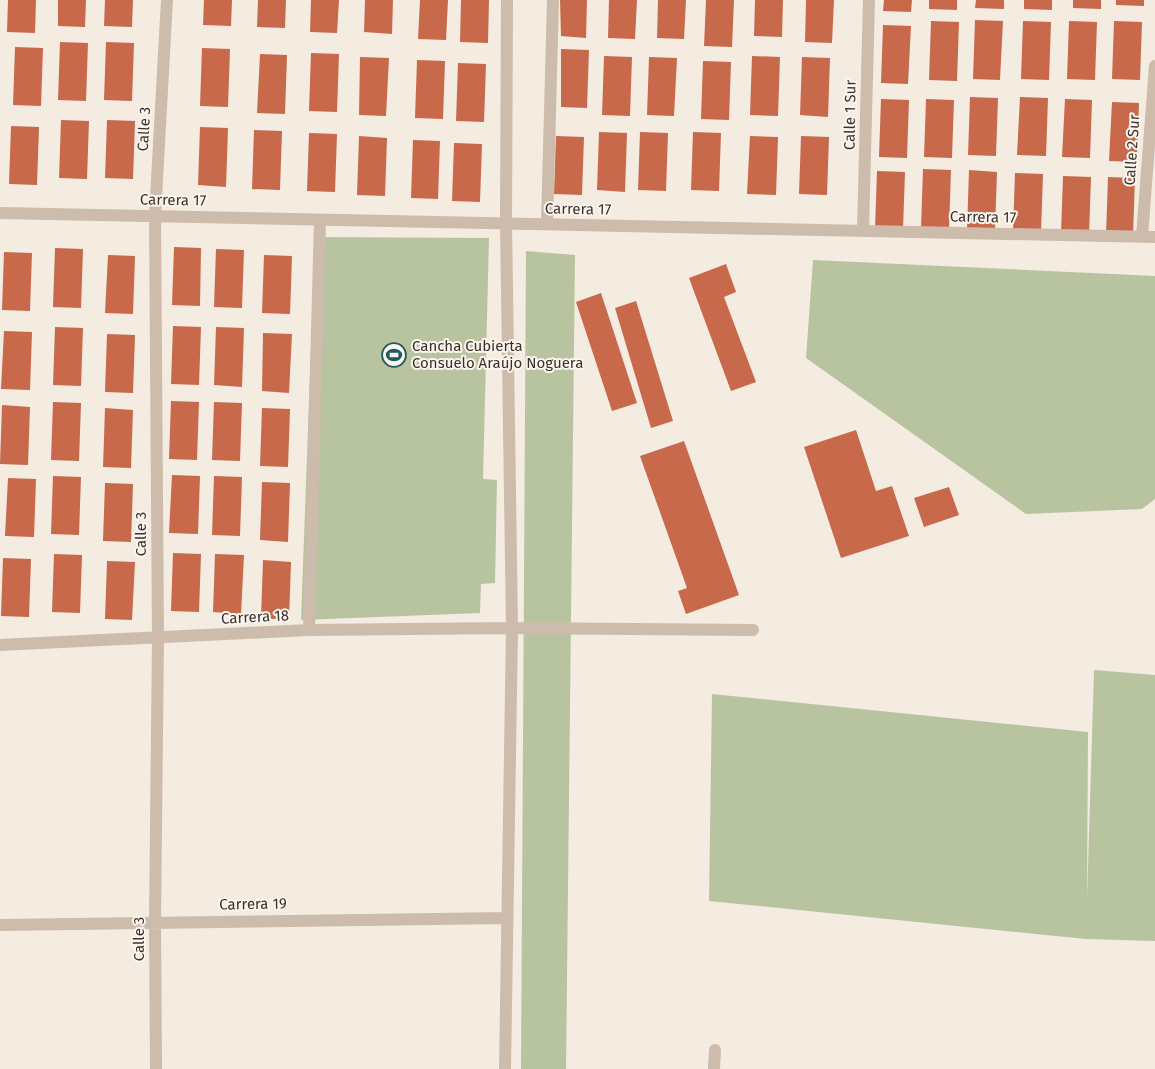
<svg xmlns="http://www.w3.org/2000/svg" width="1155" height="1069" font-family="'Fira Sans',sans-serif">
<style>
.green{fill:#b8c4a0}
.building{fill:#c8694b}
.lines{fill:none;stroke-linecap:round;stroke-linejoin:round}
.minor{stroke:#cdbbac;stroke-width:12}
.labels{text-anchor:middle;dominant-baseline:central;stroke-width:4;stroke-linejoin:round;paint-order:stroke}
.street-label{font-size:15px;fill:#3b302b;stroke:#fbf5ee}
.poi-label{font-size:15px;fill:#3b302b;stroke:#fbf5ee;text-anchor:start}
</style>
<rect width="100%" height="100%" fill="#f4ebe1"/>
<path class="green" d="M315,237L489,238L483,479L497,480L495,583L481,584L480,613L301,620Z
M526,251L575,255L566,1069H521Z
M813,260L1155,276V499L1142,509L1026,514L806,358Z
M1094,670L1155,675V941L1086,939L709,901L712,694L1088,732L1087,900Z"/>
<path class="building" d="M8,0H36L35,33L7,32Z
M58,0H86L85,27L58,26Z
M105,0H133L132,27L104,26Z
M204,0H232L231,26L203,25Z
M258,0H286L285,28L257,27Z
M311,0H339L337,33L310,32Z
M365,0H393L392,34L364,32Z
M420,0H448L446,40L418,39Z
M461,0H489L488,43L460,42Z
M560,0H587L586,38L561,36Z
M609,0H637L635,39L608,38Z
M658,0H686L684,39L657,38Z
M706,0H734L732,47L704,46Z
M755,0H783L782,37L754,36Z
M806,0H834L832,43L805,42Z
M884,0H912L911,12L883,11Z
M929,0H957V10L929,9Z
M976,0H1004V9L975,8Z
M1024,0H1052V10L1024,9Z
M1073,0H1101V9L1073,8Z
M1116,0H1144V6L1116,5Z
M975,20L1003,21L1000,80L973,79Z
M931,21L959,22L957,81L929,80Z
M1023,21L1051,22L1049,80L1021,79Z
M1069,21L1097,22L1095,80L1067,79Z
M1114,21L1142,22L1140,80L1112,79Z
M883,25L911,26L908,84L881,83Z
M60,42L88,43L86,101L58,100Z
M106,42L134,43L132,101L104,100Z
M15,47L43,48L41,106L13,105Z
M202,48L230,49L228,107L200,106Z
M561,49L589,50L587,108L561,107Z
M311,53L339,54L337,112L309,111Z
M260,54L287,55L285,114L257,113Z
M604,56L632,57L630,116L602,115Z
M752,56L780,57L778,116L750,115Z
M360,57L389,58L386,116L359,115Z
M649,57L677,58L674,116L647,115Z
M802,57L830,58L828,117L800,115Z
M417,60L445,61L443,119L415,118Z
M703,61L731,62L729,120L701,119Z
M458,63L486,64L484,122L456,121Z
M970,97L998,98L996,156L968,155Z
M1020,97L1048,98L1046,156L1017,155Z
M881,99L909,100L907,158L879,157Z
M926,99L954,100L952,158L924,157Z
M1065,99L1092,100L1090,158L1062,157Z
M1112,102L1139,103L1137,162L1109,161Z
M61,120L89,121L87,179L59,178Z
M107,120L135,121L133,179L105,178Z
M11,126L39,127L37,185L9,184Z
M200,127L228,128L226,187L198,185Z
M254,130L282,131L280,190L252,189Z
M599,132L627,133L625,192L597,190Z
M640,132L668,133L666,191L638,190Z
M693,132L721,133L719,191L691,190Z
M309,133L337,134L335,192L307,191Z
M359,136L387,138L385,196L357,195Z
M556,136L584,137L582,195L554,194Z
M750,136L778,137L776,195L747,194Z
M801,136L829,137L827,195L799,194Z
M413,140L440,141L438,199L411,198Z
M454,143L482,144L480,202L452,201Z
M923,169L951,170L949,229L921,228Z
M969,170L997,172L995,230L967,229Z
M877,171L905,172L903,230L875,229Z
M1015,173L1043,174L1041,232L1013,231Z
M1063,176L1091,177L1089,235L1061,234Z
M1108,177L1135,178L1133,236L1106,235Z
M174,247L201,248L200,306L172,305Z
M55,248L83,249L81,308L53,307Z
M216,249L244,250L242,308L214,307Z
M4,252L32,253L30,311L2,310Z
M108,255L135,256L133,314L105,313Z
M264,255L292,256L290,314L262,313Z
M726,264L736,292L724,297L756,382L731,391L689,278Z
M601,293L637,403L612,411L576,302Z
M636,301L673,421L651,428L615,308Z
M173,326L201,327L199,385L171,384Z
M55,327L83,328L81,386L53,385Z
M216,327L244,328L242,387L214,385Z
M4,331L32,332L30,390L1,389Z
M263,333L292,334L289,393L262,391Z
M107,334L135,335L133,393L105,392Z
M171,401L199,402L197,460L169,459Z
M53,402L81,403L79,461L51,460Z
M214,402L242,403L240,461L212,460Z
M2,405L30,407L28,465L0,464Z
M105,408L133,410L131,468L103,467Z
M262,408L290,409L288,467L260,466Z
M856,430L876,491L892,486L909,536L841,558L804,447Z
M684,441L739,595L686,614L678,591L687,588L640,456Z
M172,475L200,476L198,534L169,533Z
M53,476L81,477L79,535L51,534Z
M214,476L242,477L240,536L212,535Z
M8,478L36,479L34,537L5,536Z
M262,482L290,483L288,542L260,540Z
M105,483L133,484L131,542L103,541Z
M949,487L959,515L924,527L914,498Z
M173,553L201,554L199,612L171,611Z
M54,554L82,555L80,613L52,612Z
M215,554L244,555L241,614L213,612Z
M3,558L31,559L29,617L1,616Z
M263,560L291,562L289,620L261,618Z
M107,561L135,562L132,620L105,619Z"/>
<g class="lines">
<path class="minor" d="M0,213L1155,237
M547,224L553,0
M863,230L869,0
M1142,237L1155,66
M309,630L320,220
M0,645L309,630L512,628L753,630
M0,925L506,918
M156,1069L155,922L158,638L155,216L167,0
M505,1069L512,628L506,223L507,0
M714,1069L715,1050"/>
</g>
<defs>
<g id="stadium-ring" transform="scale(1.25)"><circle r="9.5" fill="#fbf5ee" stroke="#1f5a5e" stroke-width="1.5"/><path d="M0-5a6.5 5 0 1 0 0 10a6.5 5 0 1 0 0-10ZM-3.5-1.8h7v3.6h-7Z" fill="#1f5a5e"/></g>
</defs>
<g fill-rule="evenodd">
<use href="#stadium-ring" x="394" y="355"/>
</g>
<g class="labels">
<g class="street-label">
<text transform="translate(850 115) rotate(-89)">Calle 1 Sur</text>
<text transform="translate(144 129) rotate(-87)">Calle 3</text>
<text transform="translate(1132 150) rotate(-86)">Calle 2 Sur</text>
<text transform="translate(173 200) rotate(1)">Carrera 17</text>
<text transform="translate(578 209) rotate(1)">Carrera 17</text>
<text transform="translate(983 217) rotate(1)">Carrera 17</text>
<text transform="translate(141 534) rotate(-90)">Calle 3</text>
<text transform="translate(255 617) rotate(-3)">Carrera 18</text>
<text transform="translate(253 904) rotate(-1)">Carrera 19</text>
<text transform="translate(139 939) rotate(-90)">Calle 3</text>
</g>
<g class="poi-label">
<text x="412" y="346">Cancha Cubierta<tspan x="412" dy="17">Consuelo Araújo Noguera</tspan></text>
</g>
</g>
</svg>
